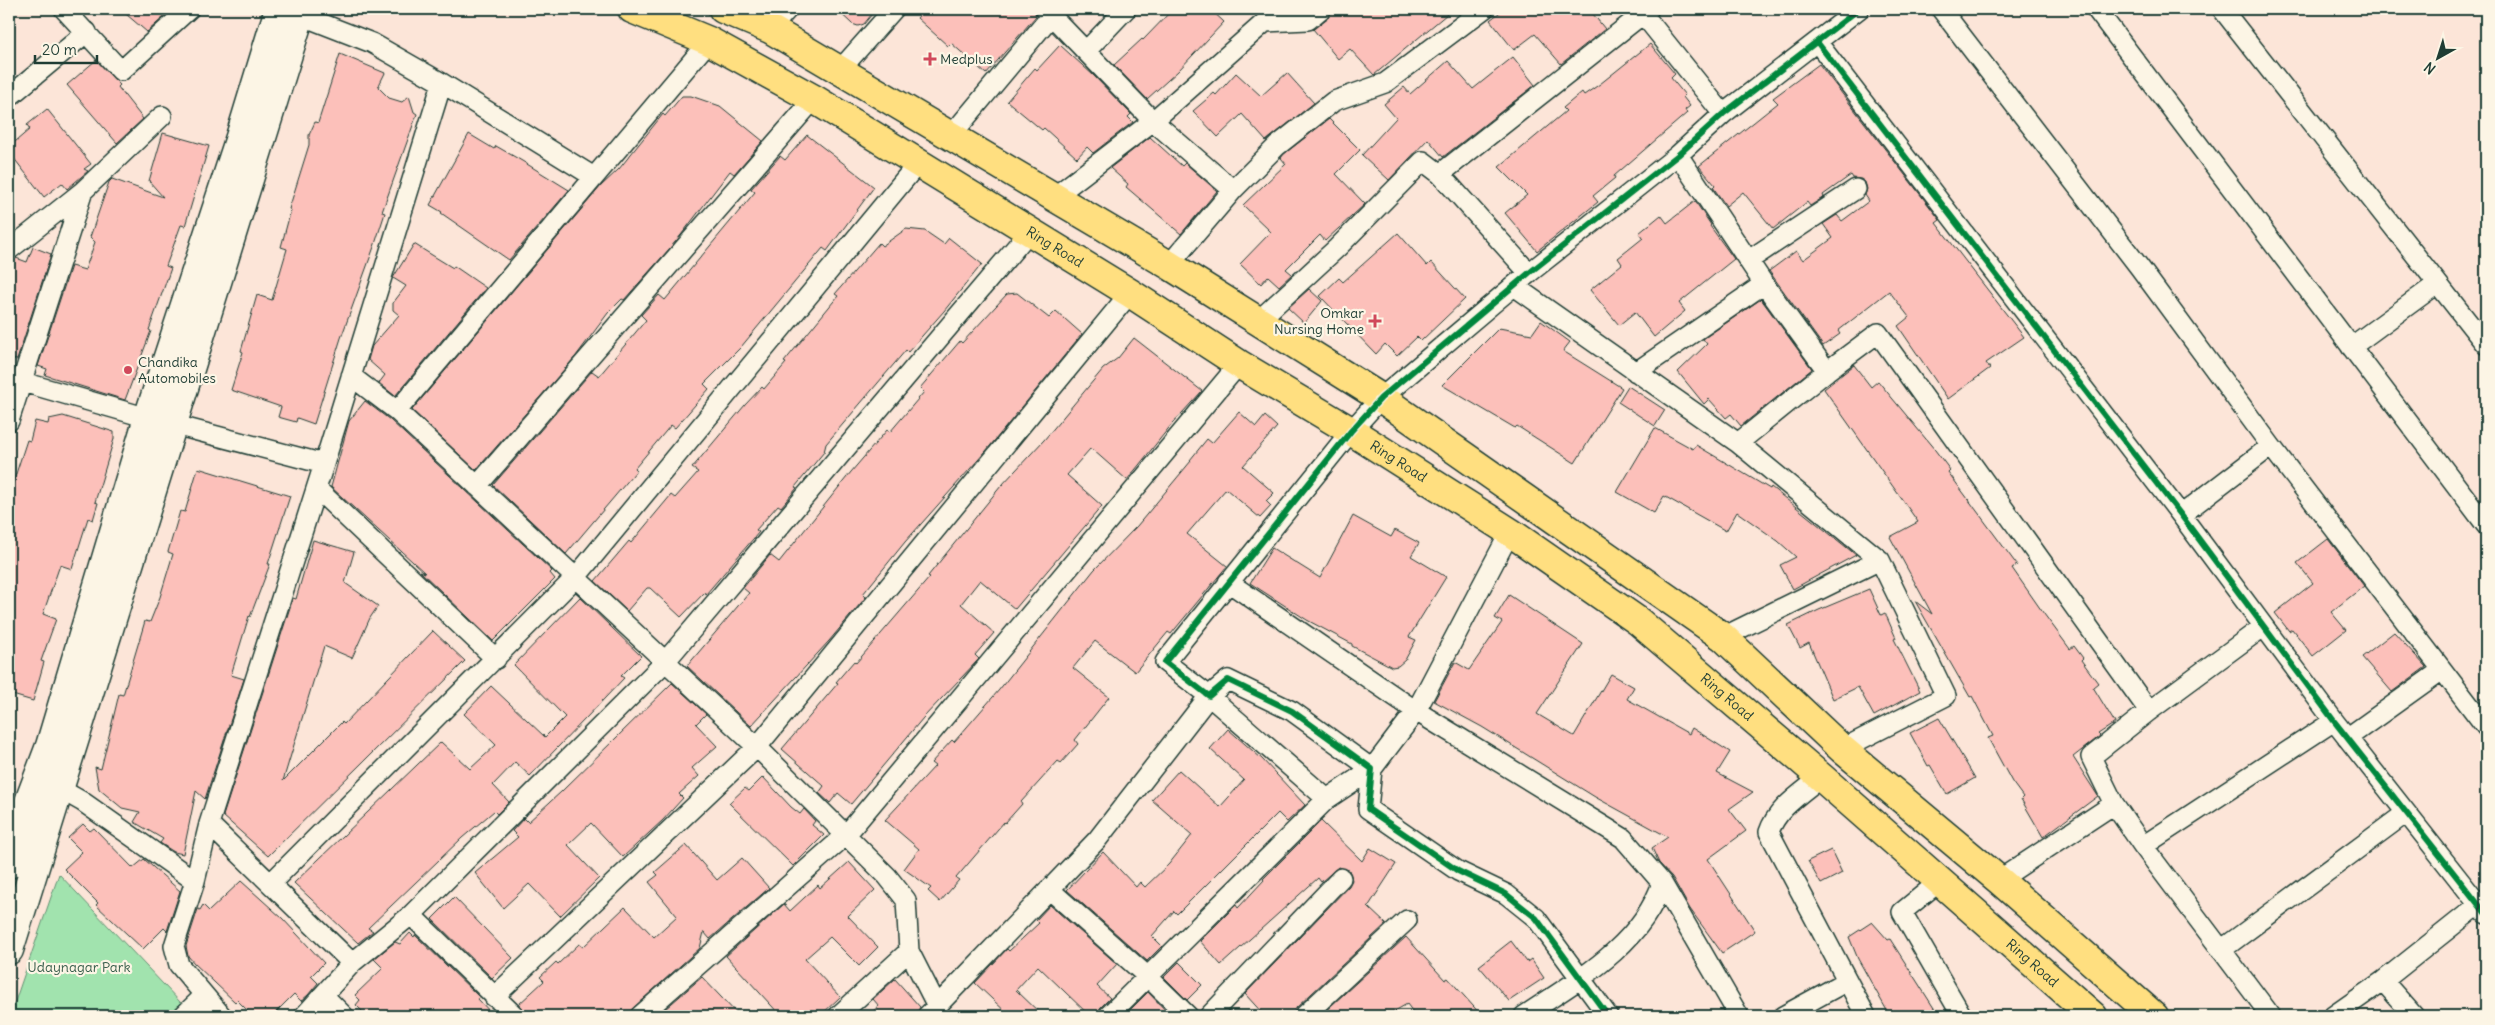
<svg xmlns="http://www.w3.org/2000/svg" width="2495" height="1025" font-family="Delius,sans-serif">
<style>
.green{fill:#a1e3ae;stroke:#609071}
.building{fill:#fcc0ba;stroke:#1f3d34}
.lines{fill:none;stroke-linecap:round;stroke-linejoin:round}
.minor-casing{stroke:#1f3d34;stroke-width:22}
.secondary-casing{stroke:#1f3d34;stroke-width:31}
.trunk-casing{stroke:#1f3d34;stroke-width:31}
.minor{stroke:#fcf5e5;stroke-width:19}
.secondary{stroke:#fcf5e5;stroke-width:28}
.trunk{stroke:#ffdf80;stroke-width:28}
.cycleway-casing{stroke:#fcf5e5;stroke-width:9}
.cycleway{stroke:#00873e;stroke-width:6}
.poi-dot{fill:#d1495b;stroke:#fcf5e5;stroke-width:2}
.labels{text-anchor:middle;dominant-baseline:central;stroke-width:4.5;stroke-linejoin:round;paint-order:stroke}
.poi-label{font-size:14px;fill:#1f3d34;stroke:#fcf5e5;text-anchor:start}
.street-label{font-size:14px;fill:#1f3d34;stroke:#fcf5e5}
.park-label{font-size:14px;fill:#395e4c;stroke:#fcf5e5}
</style>
<rect width="100%" height="100%" fill="#fce5d8"/>
<filter id="ink" filterUnits="userSpaceOnUse"><feTurbulence type="fractalNoise" baseFrequency=".02" numOctaves="2"/><feDisplacementMap in="SourceGraphic" scale="10" xChannelSelector="R" yChannelSelector="G"/><feConvolveMatrix kernelMatrix="1 2 1 2 8 2 1 2 1" color-interpolation-filters="sRGB"/></filter>
<g filter="url(#ink)">
<path class="green" d="M59,874L181,1003L167,1016H10Z"/>
<path class="building" d="M120,9H173L147,32Z
M836,9H876L864,24L858,26L852,24Z
M925,9H1034L1036,16L986,74L951,43L948,46L917,18Z
M1173,9H1210L1224,22L1178,71L1147,99L1114,65L1142,39L1143,40Z
M1332,9H1453L1374,75L1350,49L1338,59L1313,29L1329,17Z
M1504,9H1589L1605,29L1561,64L1535,34L1514,50L1490,20Z
M1650,44L1675,74L1671,78L1685,95L1683,97L1690,106L1685,110L1687,113L1614,176L1615,178L1593,196L1598,202L1537,251L1505,213L1527,195L1499,167L1566,111L1563,108L1582,92L1584,95L1600,84Z
M1060,45L1093,75L1131,114L1128,117L1133,122L1093,153L1087,147L1077,158L1044,128L1042,130L1007,101L1035,68L1037,70Z
M340,54L385,73L378,87L389,98L402,102L409,96L414,112L417,114L382,212L385,213L375,244L341,338L314,424L297,418L296,422L278,417L281,407L231,390L243,352L241,351L257,295L272,300L287,249L281,247L291,210L289,209L309,145V135L315,122L318,123Z
M1513,57L1535,85L1443,157L1428,139L1389,180L1362,155L1396,118L1384,104L1404,87L1410,94L1448,61L1473,89Z
M96,60L120,85L118,87L143,119L117,143L67,85Z
M1819,64L1940,220L1936,223L2024,337L1986,363L1990,368L1948,399L1898,326L1909,317L1889,291L1838,331L1840,334L1823,346L1769,271L1796,251L1803,260L1833,238L1823,224L1837,215L1842,221L1869,201L1865,195L1867,189L1865,182L1861,179L1853,178L1851,175L1823,195L1824,197L1810,206L1807,202L1773,229L1743,192L1726,206L1713,187L1715,185L1699,166L1778,103L1773,98Z
M1236,73L1261,96L1287,73L1314,103L1266,141L1242,114L1218,137L1193,111L1214,93L1216,95Z
M682,96H691L720,106L763,141L734,174L730,171L678,239L624,300L622,299L608,313L576,356L476,470L412,410L601,186L619,169L663,114L665,116Z
M47,109L91,164L84,169L88,171L67,189L62,183L44,197L9,152V147L30,129L27,125Z
M1329,119L1360,150L1336,174L1365,204L1325,241L1320,235L1286,269L1292,274L1279,286L1268,276L1261,284L1240,264L1271,232L1243,205L1286,164L1281,158L1284,154Z
M163,133L209,146L185,226L181,225L166,266L171,268L149,330L151,331L125,400L45,375L47,369L38,366L71,266L85,270L95,242L90,237L109,182L112,179L163,197L149,181Z
M469,134L494,149L496,146L522,161L569,190L509,260L441,213L442,212L430,205Z
M807,135L874,187L827,251L823,248L741,347L704,384L709,389L675,428L671,425L635,468L637,470L566,554L493,485L592,371L599,376L646,320L641,315L659,295L665,300L755,192L751,189L780,156L785,160Z
M1150,137L1182,166L1185,163L1217,191L1181,234L1126,187L1128,184L1110,168Z
M1695,201L1711,225L1710,226L1734,259L1679,303L1685,311L1654,337L1635,312L1619,325L1590,290L1622,264L1618,258L1643,238L1639,233L1661,215L1667,223Z
M906,229L925,231L944,244L949,238L982,264L944,311L908,352L906,350L826,444L824,452L795,487L797,488L781,507L778,505L756,530L759,532L706,594L705,592L681,617L650,588H647L627,611L595,581L629,541L631,543L671,495L675,498L698,472L692,468L745,405L762,387L764,389L786,363L784,362L838,296L835,294L879,243L882,246Z
M1398,233L1427,266L1431,262L1465,299L1421,341L1417,337L1397,356L1385,344L1376,354L1320,296L1339,278L1343,282Z
M414,244L453,268L454,266L486,288L395,396L379,383L385,375L368,360L372,346L399,315L393,310V303L406,286L393,278Z
M33,247L51,254L17,360L9,358V273L14,260L16,258L27,262Z
M1309,289L1322,301L1304,323L1288,308Z
M1017,293L1049,318L1056,311L1082,334L986,451L905,542L863,594L866,597L829,641L751,726L687,666L749,593L743,588L770,555L779,562L851,472L887,430L890,432L924,392L920,388L960,341L962,343L1007,294Z
M1761,299L1812,369L1741,426L1731,414L1726,418L1709,399L1704,404L1678,372L1707,344L1703,339Z
M1541,321L1570,342L1563,351L1622,388L1575,463L1517,426L1515,428L1442,385L1499,328L1532,334Z
M1134,338L1202,391L1172,424L1127,480L1093,450L1090,449L1067,475L1102,506L1015,609L980,580L961,604L994,633L975,655L979,659L923,718L851,804L838,793L830,803L819,793L824,786L782,749L838,683L836,682L854,661L856,663L930,577L928,576L1001,486L1044,440L1103,369L1118,358Z
M1854,365L1871,387L1878,381L1935,450L1950,470L1948,472L2017,565L2012,568L2044,614L2070,649L2074,646L2083,658L2081,660L2098,683L2093,687L2115,723L2098,734L2100,736L2073,757L2098,796L2043,837L2021,799L2023,797L2012,782L1988,738L1993,736L1972,696L1970,697L1915,601L1932,614L1890,537L1918,522L1824,389Z
M1628,386L1665,410L1655,426L1618,402Z
M365,401L390,420L552,571L550,573L555,579L493,641L420,571L425,573L331,487L349,421Z
M1239,412L1256,427L1265,416L1277,427L1243,466L1274,493L1266,501L1271,506L1260,518L1226,489L1187,534L1227,566L1171,634L1168,632L1135,672L1095,641L1073,668L1109,697L1075,740L1078,744L1061,763L1058,761L1021,802L1022,804L1005,823L1004,822L956,878L959,880L940,902L928,891L931,888L904,869L919,849L885,820L935,766L931,763L952,740L954,742L999,690L1094,570L1137,526L1191,461L1190,460L1207,439L1212,443Z
M63,416L114,432V439L95,502L98,503L93,520L88,518L72,569L60,565L43,614L56,619L41,661L44,662L33,701L9,694V495L27,440L30,441L35,421L48,424L49,419Z
M1655,428L1693,449L1696,445L1770,489L1771,487L1856,555L1793,589L1780,565L1796,557L1778,541L1737,512L1726,531L1664,496L1654,513L1617,492Z
M198,468L290,496L268,564H270L250,617L249,616L231,675L244,679L205,799L196,791L183,854L174,852L160,843L163,839L134,822L140,812L122,808L99,789L95,767L101,769L119,694L123,695L145,621L150,622L160,597L173,554L168,552L180,511L185,512Z
M1353,516L1391,537L1395,530L1419,543L1411,556L1446,577L1409,637L1416,640L1405,660L1398,666L1392,667L1352,646V644L1307,620L1250,583L1272,548L1320,578Z
M2328,539L2364,586L2331,612L2346,630L2313,656L2292,629L2289,631L2275,613L2313,583L2297,563Z
M313,540L354,552L345,583L378,606L370,618L352,658L324,646L283,781L342,722L344,724L433,631L465,661L268,856L223,816L293,598L296,599Z
M1869,589L1881,615L1885,613L1896,638L1894,639L1920,691L1874,716L1858,687L1833,699L1809,643L1800,648L1788,625L1819,610Z
M1509,595L1583,644L1537,714L1574,736L1611,674L1634,687L1627,699L1689,734L1692,728L1730,752L1717,773L1753,792L1729,809L1746,831L1708,859L1755,931L1722,953L1690,909L1672,877L1659,863L1652,848L1668,837L1595,797L1482,727L1434,701L1455,662L1469,670L1502,622L1495,618Z
M580,597L641,656L621,676L624,678L586,718L530,776L515,762L493,785L509,802L497,814L494,811L462,838L368,928L373,931L358,943L294,883L441,742L470,769L496,745L464,714L491,686L545,737L565,717L514,665Z
M2394,632L2426,667L2392,692L2362,657Z
M672,683L706,714L696,724L717,746L692,768L699,776L679,794L683,798L663,820L623,857L591,823L568,845L599,878L560,916L529,884L503,908L475,873L518,837L512,831L524,818L528,822L561,792Z
M1939,718L1975,778L1947,794L1930,765L1928,766L1910,733Z
M1228,729L1262,759L1305,805L1287,822L1278,813L1177,914L1174,911L1152,936L1162,946L1147,961L1067,890L1103,852L1136,887L1140,882L1145,887L1169,864L1192,835L1152,800L1179,770L1220,807L1244,780L1210,749Z
M763,777L791,807L800,814L804,809L815,821L812,825L824,835L793,866L729,803L745,788L749,791Z
M1321,821L1362,861L1370,848L1396,864L1368,907L1386,924L1296,1008L1293,1016H1265L1245,994L1349,886L1352,880L1349,870L1338,867L1321,882L1318,878L1221,965L1200,941L1236,905L1238,908L1264,880L1263,879Z
M83,824L90,831L94,828L133,868L144,859L180,891L167,931L164,928L143,949L96,905L98,903L64,869L82,852L68,838Z
M686,845L717,880L742,858L769,888L710,939L704,932L700,948L633,1008L629,1016H526L519,1004L544,981L540,977L556,962L558,964L579,944L583,947L625,907L654,937L677,916L649,882L658,875L655,872Z
M1831,850L1842,873L1821,884L1808,861Z
M849,862L875,890L848,916L878,947L859,966L830,937L805,959L840,997L820,1016H781L726,956L784,904L790,911L818,885L820,888Z
M241,881L282,918L324,963L311,976L318,983L308,995L301,1001L294,994L272,1016H253L237,1000L235,1002L194,963L188,956L186,946L198,909L200,910L203,905L209,911Z
M454,897L513,958L492,978L432,919Z
M1050,905L1117,964L1097,986L1110,998L1100,1008L1097,1016H1090L1038,966L1016,990L1043,1016H1010L975,983L1007,949L1009,951L1039,923L1036,920Z
M1872,922L1888,940L1890,939L1939,1016H1890L1858,959L1849,937Z
M410,933L414,937L415,935L476,994L479,997L478,999L494,1016H367L356,1005L360,1000L355,995L383,968L374,959L395,942L400,944Z
M1406,937L1445,980L1448,978L1482,1016H1416L1407,1004L1386,1016H1320Z
M1511,941L1527,962L1531,959L1544,978L1509,1001L1479,966Z
M1179,962L1202,985L1187,1000L1164,977Z
M702,977L739,1016H657Z
M895,979L920,1007L916,1016H867L879,1006L873,999Z
M1148,992L1171,1016H1124Z"/>
<g class="lines">
<g class="minor-casing">
<path id="minor" d="M64,9L121,71L189,9
M1045,9L1153,121L1233,190
M1639,9L1723,114
M1941,9L2140,268L2271,446L2486,727
M2096,9L2486,525
M2222,9L2486,345
M770,29L788,9
M1817,42L2181,515L2334,721L2486,914
M1087,50L1126,9
M839,71L894,9
M442,83L594,177
M9,97L87,32
M950,137L1051,16
M83,191L162,116
M1054,197L1153,121L1265,22L1308,20L1321,9
M9,250L83,191L9,421
M1749,260L1856,189
M1169,265L1233,190L1277,146L1334,101L1385,83L1484,9
M1529,273L1440,174L1649,9
M1764,284L1827,371
M1514,286L1738,443L1880,560L1946,696L1842,749
M1259,320L1337,248L1423,161L1440,174
M2351,347L2437,284
M1636,372L1764,284L1678,155
M351,376L397,411L757,747L887,876L906,900L909,951L838,1016
M9,378L148,418L324,464L442,83L372,43L300,15
M397,411L709,41
M1738,443L1827,371L1878,333L2149,711
M477,486L814,99
M317,489L496,659
M2181,515L2271,446
M1228,582L1416,711L1510,532
M1723,637L1880,560
M2347,738L2442,670
M1821,777C1802,793 1777,808 1769,832L1866,1016
M60,789L83,802L195,881L209,824L324,464
M1327,799L1372,769L1416,711L1623,838L1662,883L1739,1016
M2114,804L2143,846L2271,1016
M209,824L352,963L304,1016
M2143,846L2334,721
M1999,880L2114,804L2091,757L2149,711L2263,627
M195,881L174,946L179,965L222,1016
M1940,881L1902,912L1962,1016
M271,883L576,577L919,162
M1049,889L1148,977L1188,1016
M411,915L515,1016
M2221,950L2406,813
M909,951L937,1006L927,1016
M352,963L411,915L664,663L1029,232
M2383,981L2414,1016
M324,996L344,1016
M494,997L757,747L1130,293
M937,1006L1097,840L1209,696L1327,799L1108,1016
M183,1016L204,996
M640,1016L846,835L1239,364
M1209,1016L1341,878
M1304,1016L1407,920
M1524,1016C1576,981 1641,946 1662,883
M1608,1016L1536,918L1506,894L1458,871L1368,809L1372,769L1292,711L1228,680L1209,696L1165,662L1351,431L1381,398L1529,273L1678,155L1723,114L1859,9
M1783,1016L1847,981
M2333,1016L2383,981L2486,899"/>
</g>
<g class="secondary-casing">
<path id="secondary" d="M9,864L16,836L50,746L148,418L240,137L279,9
M9,950L302,9"/>
</g>
<g class="trunk-casing">
<g id="trunk">
<path id="s1" d="M632,9L709,41L814,99L1130,293L1239,364L1351,431L1510,532L1638,621L1821,777L2093,1016"/>
<path d="M723,9L770,29L1169,265L1381,398L1723,637L1842,749L1999,880L2154,1016"/>
</g>
</g>
<use href="#minor" class="minor"/>
<use href="#secondary" class="secondary"/>
<use href="#trunk" class="trunk"/>
<g class="cycleway-casing">
<path id="cycleway" d="M1817,42L2181,515L2334,721L2486,914
M1608,1016L1536,918L1506,894L1458,871L1368,809L1372,769L1292,711L1228,680L1209,696L1165,662L1351,431L1381,398L1529,273L1678,155L1723,114L1859,9"/>
</g>
<use href="#cycleway" class="cycleway"/>
</g>
</g>
<g class="poi-dot">
<path d="M927.5 51.5h5v5h5v5h-5v5h-5v-5h-5v-5h5z"/>
<path d="M1372.5 313.5h5v5h5v5h-5v5h-5v-5h-5v-5h5z"/>
<circle cx="128" cy="370" r="5"/>
</g>
<g class="labels">
<g class="poi-label">
<text x="940" y="59">Medplus</text>
<text x="1364" y="313" text-anchor="end">Omkar<tspan x="1364" dy="16">Nursing Home</tspan></text>
<text x="138" y="362">Chandika<tspan x="138" dy="16">Automobiles</tspan></text>
</g>
<g class="street-label">
<text stroke="none"><textPath href="#s1" startOffset="486">Ring Road</textPath></text>
<text stroke="none"><textPath href="#s1" startOffset="891">Ring Road</textPath></text>
<text stroke="none"><textPath href="#s1" startOffset="1296">Ring Road</textPath></text>
<text stroke="none"><textPath href="#s1" startOffset="1701">Ring Road</textPath></text>
</g>
<g class="park-label">
<text x="79" y="967">Udaynagar Park</text>
</g>
</g>
<rect width="2495" height="1025" fill="none" stroke="#fcf5e5" stroke-width="30"/>
<rect x="15" y="15" width="2465" height="995" fill="none" stroke="#1f3d34" stroke-width="2" filter="url(#ink)"/>
<g transform="translate(2438 58) rotate(219)" stroke="#fcf5e5" stroke-width="4" paint-order="stroke">
<path d="M0-4L9 19L0 12L-9 19Z" fill="#1f3d34"/>
<text y="-8" font-size="14" font-weight="bold" text-anchor="middle" fill="#1f3d34">N</text>
</g>
<path d="M35 55v8h62v-8" fill="none" stroke="#1f3d34" stroke-width="2.5"/>
<text x="42" y="55" font-size="15" fill="#1f3d34" stroke="#fcf5e5" stroke-width="4" paint-order="stroke">20 m</text>
</svg>
